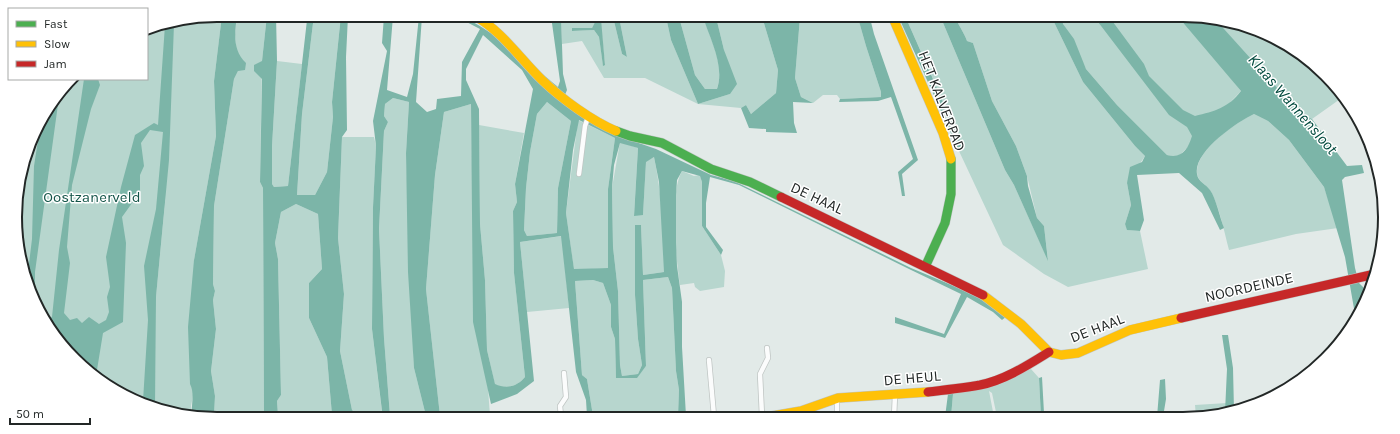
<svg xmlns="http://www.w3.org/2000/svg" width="1400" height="434" font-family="Karla,sans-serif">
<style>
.green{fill:#b7d6ce;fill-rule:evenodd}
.water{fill:#7cb5a8;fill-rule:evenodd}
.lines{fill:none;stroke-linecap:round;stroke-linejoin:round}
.lane-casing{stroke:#bfc5c3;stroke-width:6}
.fast-casing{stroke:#bfc5c3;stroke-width:10}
.slow-casing{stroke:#bfc5c3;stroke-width:10}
.jam-casing{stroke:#bfc5c3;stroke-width:10}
.lane{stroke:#fbfcfc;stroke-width:4.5}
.fast{stroke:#4caf50;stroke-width:9}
.slow{stroke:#ffc107;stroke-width:9}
.jam{stroke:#c62828;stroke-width:9}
.labels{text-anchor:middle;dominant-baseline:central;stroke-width:3;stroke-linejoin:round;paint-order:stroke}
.street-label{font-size:15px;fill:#222726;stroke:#fff}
.park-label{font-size:15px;fill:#145549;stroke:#fff}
.water-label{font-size:16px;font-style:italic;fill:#00493d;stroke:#fff}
.rim{fill:none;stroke:#222726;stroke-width:2}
</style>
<rect width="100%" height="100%" fill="#e2eae8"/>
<path class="green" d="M217,15H222L214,81L216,136L194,260V391L191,406L192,415H177L155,406V398L153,405L105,385L49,329L22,269L17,191L36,127L73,79H147V29ZM166,192L156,297L155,398L156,276Z
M237,15H267L262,61L260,182L263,188L264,415H214L215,396L211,371L216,329L213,300L215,291L213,284L214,206L234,79L238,71L235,35Z
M314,15H341L332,102L333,117L327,172L315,195H297L302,114Z
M561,16H593L595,22L592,28H572V31L594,30L599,37L603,65H605L600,16L613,17L622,54L627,57L619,17H666L671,40L698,104L730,94L724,50L716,17H764L763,20L778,70L776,93L751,114L746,105L741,108L698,104L645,78H604L582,41L562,44Z
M679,17H703C711,40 725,65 717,89H705L695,75Z
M800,17L858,18L866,46L881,92V97L840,99L837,95H823L813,103L801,97L795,78Z
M906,18H941L1005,170L1014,185L1048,260L1044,226L1037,218L1027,176L1016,146L992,101L973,43L967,41C964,32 959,27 956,18H1052L1083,82L1135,146L1145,156L1127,183L1131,205L1125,224L1128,230L1140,231L1148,269L1068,287L1044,274L1003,245L959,151L963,146Z
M1062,18L1184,19L1241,91L1180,155L1173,157L1167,155L1117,105L1086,69L1063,24Z
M1215,19H1223L1295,49L1343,97L1312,119L1302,114L1253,63Z
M277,61L302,64L288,186L274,187L272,184V146Z
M393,98L409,102L406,153L414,368L426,416H390L384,338L379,229L384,131L388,122L384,116L385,104Z
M547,102L571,121L558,188L557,233L527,236L524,230L526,188L530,152L537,114Z
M471,104L472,165L490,416H440L426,289L435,175L444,112Z
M1254,114L1268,121L1289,140L1324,187L1338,228L1296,234L1229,250C1224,231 1220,209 1211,192C1207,184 1198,183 1197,173C1195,151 1236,122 1254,114Z
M578,120L615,138L608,189V268L574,270L566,213Z
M479,125L524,133L515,184L517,202L513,211L514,273L525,377C517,387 506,389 495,385L487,350L485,280L480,224Z
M342,137H374L376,146L373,207L372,329L382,412C373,418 360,417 352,410L340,351L344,294L338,238Z
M620,142L638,148L634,215H643L646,161L654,157C662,195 664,234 664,272L643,275L641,225H635V295L638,339L642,365L638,374L622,376L620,365L618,291L613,247L612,188Z
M682,171L694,176L700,175L702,182V226L721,255L725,271L724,287L700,291L695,287L694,283L680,285C676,258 669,194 682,171Z
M296,204L318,214L322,269L309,283V318L327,357L332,415H278L277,401L281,395L278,259L275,243L281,212Z
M562,236L569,308L527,312L520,242Z
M668,277L672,288L676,371L679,390L678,416H593L587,379L582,375L575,281L593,280L603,283L611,305V327L615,339L616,377L636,378L646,366L643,280Z
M1031,369L1039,378L1041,417H997L992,393L989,391L994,417H951L953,394Z
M1227,403L1225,412L1209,417H1196L1195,405Z"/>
<path class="water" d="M222,15H237C235,33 232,50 246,63L245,70L238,71L234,79L214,206L213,284L215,291L213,300L216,329L211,371L215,396L214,415H192C191,404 195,394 190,384L188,327L194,260L216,136L214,81Z
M267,15H276L277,61L272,146V184L274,187L288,186L307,20L308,15H314L302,114L297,195H315L327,172L333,117L332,102L341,15L348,16L346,57L347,130L342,137L338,238L344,294L340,351L352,410L358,415H332L327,357L309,318V283L322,269L318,214L296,204L281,212L275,243L278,259L281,395L277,401L278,415H264L263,188L260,182L262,79L254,71V65L262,61Z
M384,16H393L387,90L407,97L413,74L419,16H422L416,102L427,112L436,109L437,99L461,96L462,62L480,29L455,16C478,16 538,71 558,87L560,81L551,16H561L563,74L567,90L562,102L610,133L656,149L711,175L734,181L911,268L973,294L1007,316L1002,320L993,312L967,297L945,338L895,323V317L944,334L961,294L909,269L739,185L710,177L706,203V227L723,250L721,255L702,226V182L700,176L682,171L677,180L676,195V243L677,266L682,302V347L686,416H678L679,390L676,371L672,288L668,277L643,280L646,366L637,378H616L615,339L611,327V305L603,283L593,280L575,281L582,375L587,379L593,416H587L586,400L576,372L561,236L520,242L534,381L517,394L491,404L473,322L471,104L444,112L435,175L426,289L440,416H426L414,368L408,272L406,153L409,102L393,98L385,104L384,116L388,122L384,131L379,229L384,338L390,416H377L382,411L372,329L373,207L376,146L373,121L387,51L382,43ZM483,35L522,70L533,89L515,184L517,202L513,211L514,273L525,377C517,387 506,389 495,384L487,350L485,280L480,224L479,109L466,80V69ZM547,102L571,121L558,188L557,233L527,236L524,230L526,188L530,152L537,114ZM579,120L615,138L608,189V268L574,269L566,213L573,150ZM620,143L638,148L634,216L643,215L646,162L654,157L659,182L664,272L643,275L641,225H635V295L638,339L642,365L638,374L622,376L620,365L618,291L613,247L612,188L614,165Z
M593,16H600L601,19L605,65L603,66L599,37L594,30L572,31V28H592L595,22Z
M613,17H619L627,57L622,54Z
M666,17H679L695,75L705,89H717C725,66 710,39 703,17H716L724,50L737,84L730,94L698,104L671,40Z
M764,17H800L795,78L801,97L813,103L793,102L794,123L797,133L766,132V129L749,128L741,108L746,105L751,114L776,93L778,70L763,20Z
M858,18H870L874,34L918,160L902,174L905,196H902L898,172L913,159L891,97L878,101L839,102L840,99L881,97V92L866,46Z
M899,18H906L963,147L959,151Z
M941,18H956C959,27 964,32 967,41L973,43L992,101L1016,146L1027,176L1028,186L1037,218L1044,226L1048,261L1014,185L1005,170Z
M1052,18H1062L1063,24L1074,39L1086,69L1117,105L1167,155C1182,159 1188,149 1192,136L1187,127L1169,115L1095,18H1110L1144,64L1149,76L1183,110L1195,116C1215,111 1228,108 1241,91L1180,19H1215L1289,101L1302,114L1312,119L1347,166L1362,165L1364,173L1345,177L1342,180L1355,268L1359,283L1364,288L1366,297L1356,320L1345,257L1324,187L1289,140L1268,121L1254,114C1237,122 1193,152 1197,174C1198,182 1206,184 1210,190C1216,198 1220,218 1224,228L1220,230L1202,193L1179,173L1137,175L1144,220L1140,231L1127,230L1125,224L1131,205L1127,183L1130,167L1142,162L1145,156L1135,146L1083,82Z
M174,24L169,160L156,297L155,406L143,401L148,320L144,266L156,209L163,132L150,130L141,143L144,166L140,175V192L122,217L126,243L123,322L103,333L96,376L49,329L45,320L52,317L59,250L84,79H98L100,85L91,109L72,185L67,247L70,263L64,313L70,320L77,318L82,323L89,317L99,324L106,320L109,312L107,297L110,287L106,257L121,187L135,135L154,123L158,125L165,25Z
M59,97L35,272V297L27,280L32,239L34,166L41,121Z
M1222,335H1228L1233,368L1234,410L1225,412L1227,369Z
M1042,377L1044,413L1045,417H1041L1039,378Z
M1165,379L1166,399L1163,417H1157L1160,380Z
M948,394H953L951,417H945Z"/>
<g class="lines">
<g class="lane-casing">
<path id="lane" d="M579,174L585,126L588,117
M709,360L714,416
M561,416L560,406L566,397L564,373
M762,416L760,374L768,358L767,348
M837,416V399
M894,417L895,395"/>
</g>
<g class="fast-casing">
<path id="fast" d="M616,131L630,136L662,143L711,169L750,182L781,197
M926,265L945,223L951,194V159"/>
</g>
<g class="slow-casing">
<path id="slow" d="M475,16C503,32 520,59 543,81C562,99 592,121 616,131
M893,18L943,133L951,159
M983,295L1021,324L1049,352L1061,355L1078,353L1130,330L1181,318
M772,416L801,411L838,398L928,392"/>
</g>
<g class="jam-casing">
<path id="jam" d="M781,197L983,295
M1181,318L1375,274
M928,392C945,390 963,388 980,385C1005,380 1028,365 1049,352"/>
</g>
<use href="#lane" class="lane"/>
<use href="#fast" class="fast"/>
<use href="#slow" class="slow"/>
<use href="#jam" class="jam"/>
</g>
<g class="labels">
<g class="street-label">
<text transform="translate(942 101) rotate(69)">HET KALVERPAD</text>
<text transform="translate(817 198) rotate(25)">DE HAAL</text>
<text transform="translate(1249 287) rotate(-13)">NOORDEINDE</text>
<text transform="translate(1097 328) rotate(-21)">DE HAAL</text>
<text transform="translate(912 378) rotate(-5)">DE HEUL</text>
</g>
<g class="park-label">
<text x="92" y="197">Oostzanerveld</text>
</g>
<g class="water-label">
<text transform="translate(1293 104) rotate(49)">Klaas Wannensloot</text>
</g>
</g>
<path d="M0 0H1400V434H0ZM217 22H1183A195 195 0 0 1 1378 217V217A195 195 0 0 1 1183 412H217A195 195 0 0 1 22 217V217A195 195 0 0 1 217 22Z" fill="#fff" fill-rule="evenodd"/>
<path class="rim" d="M217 22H1183A195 195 0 0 1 1378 217V217A195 195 0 0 1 1183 412H217A195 195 0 0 1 22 217V217A195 195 0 0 1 217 22Z"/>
<rect x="8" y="8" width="140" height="72" fill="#ffffff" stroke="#a7a9a8"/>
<rect x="16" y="21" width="20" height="6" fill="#4caf50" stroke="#a7a9a8"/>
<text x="44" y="28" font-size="12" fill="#222726">Fast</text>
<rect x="16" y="41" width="20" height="6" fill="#ffc107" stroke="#a7a9a8"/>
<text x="44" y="48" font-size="12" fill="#222726">Slow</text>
<rect x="16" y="61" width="20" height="6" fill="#c62828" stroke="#a7a9a8"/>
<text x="44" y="68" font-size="12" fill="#222726">Jam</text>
<path d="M10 418v6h80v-6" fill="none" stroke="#222726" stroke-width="2"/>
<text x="16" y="418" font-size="12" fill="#222726" stroke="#ffffff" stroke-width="3" paint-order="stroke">50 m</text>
</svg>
